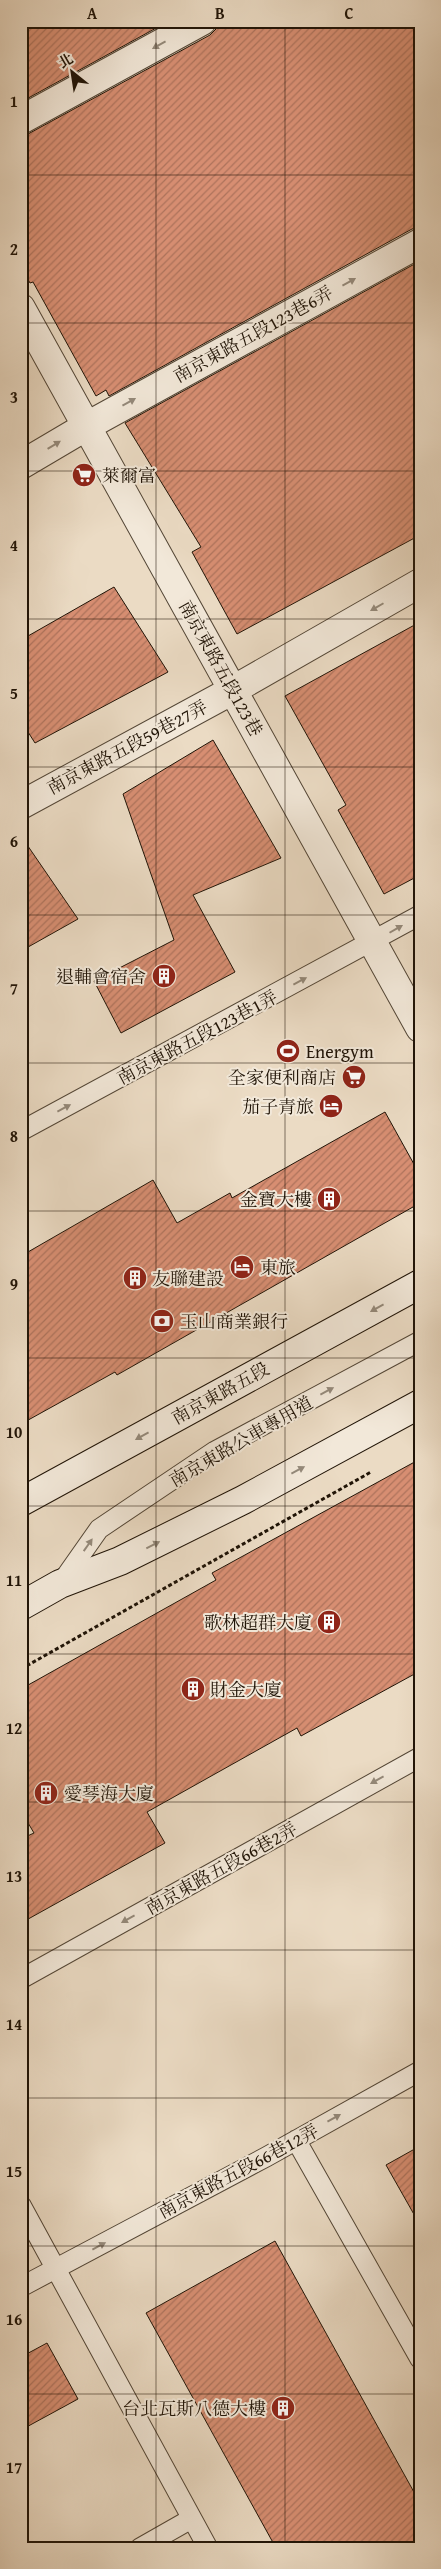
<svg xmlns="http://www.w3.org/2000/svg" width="441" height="2569" font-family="'Gentium Book Plus','Noto Serif TC',serif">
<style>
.building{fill:url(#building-hatch);stroke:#201407}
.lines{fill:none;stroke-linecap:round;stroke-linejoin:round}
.service-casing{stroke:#534636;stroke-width:21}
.minor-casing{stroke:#534636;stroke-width:30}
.secondary-casing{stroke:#201407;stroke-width:30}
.path{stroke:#201407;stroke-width:3;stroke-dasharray:4 2.5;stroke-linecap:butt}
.service{stroke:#f2e8d9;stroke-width:19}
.minor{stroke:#f2e8d9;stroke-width:28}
.secondary{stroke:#f2e8d9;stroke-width:28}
.oneway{fill:#94897a}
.grid{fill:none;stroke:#201407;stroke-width:1;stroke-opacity:0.55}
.labels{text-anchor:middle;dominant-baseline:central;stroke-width:4;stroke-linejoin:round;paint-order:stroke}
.street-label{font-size:18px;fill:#201407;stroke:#f2e8d9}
.poi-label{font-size:18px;fill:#201407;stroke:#f2e8d9;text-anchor:start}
.neatline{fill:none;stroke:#201407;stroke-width:2}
.grid-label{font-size:16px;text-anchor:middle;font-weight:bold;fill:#201407}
</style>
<defs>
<pattern id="building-hatch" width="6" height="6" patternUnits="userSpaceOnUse" patternTransform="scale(1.25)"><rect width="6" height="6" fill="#d78e72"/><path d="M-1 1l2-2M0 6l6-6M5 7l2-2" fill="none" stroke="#ae735c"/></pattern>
</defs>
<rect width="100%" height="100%" fill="#ebdbc4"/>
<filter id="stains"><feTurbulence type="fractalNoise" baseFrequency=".004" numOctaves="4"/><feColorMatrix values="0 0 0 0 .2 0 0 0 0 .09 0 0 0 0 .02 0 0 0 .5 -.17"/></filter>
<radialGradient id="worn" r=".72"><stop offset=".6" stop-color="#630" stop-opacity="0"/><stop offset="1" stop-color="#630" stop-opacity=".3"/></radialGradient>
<path class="building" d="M21,21H169L21,102Z
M218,21H420V227L412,229L109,396L106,390L96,396L33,282L30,283L21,267V136L28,134L210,35L216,29Z
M420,261V535L237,634L192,552L201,547L125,423Z
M114,587L168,672L35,743L21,721V640Z
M420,622V875L384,894L338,810L346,805L285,696Z
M213,740L281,858L193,895L235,972L121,1033L94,981L174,940L123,794Z
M21,836L78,919L21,951Z
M385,1112L420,1175V1203L117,1375L115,1372L21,1424V1256L153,1180L177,1223L230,1193L232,1198Z
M420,1459V1671L301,1736L297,1728L147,1812L165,1843L21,1923V1839L34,1833L21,1811V1689L216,1580L212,1573Z
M420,2146V2225L386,2165Z
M275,2241L420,2503V2548H276L146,2313Z
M47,2343L78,2399L21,2430V2357Z"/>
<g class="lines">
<g class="service-casing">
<path id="service" d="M21,1131L420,915
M61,1583L99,1529L215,1451L420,1341
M21,1979L420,1757
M296,2140L420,2359
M21,2205L208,2548
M21,2287L266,2157L420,2071
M140,2548L191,2519"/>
</g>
<g class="minor-casing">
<path id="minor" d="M21,120L202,21
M21,308L420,1028
M21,465L87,426L420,243
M21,805L233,690L420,583"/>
</g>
<g class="secondary-casing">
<path id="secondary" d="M21,1502L420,1284
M21,1606L60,1584L120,1561L243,1500L420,1404"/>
</g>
<path class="path" d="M21,1669L371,1472"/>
<use href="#service" class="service"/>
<use href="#minor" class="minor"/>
<use href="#secondary" class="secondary"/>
</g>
<defs><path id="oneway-solid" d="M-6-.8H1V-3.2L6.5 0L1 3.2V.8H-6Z" transform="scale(1.25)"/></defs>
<g class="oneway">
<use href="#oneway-solid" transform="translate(159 45) rotate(151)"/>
<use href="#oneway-solid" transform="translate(349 282) rotate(-29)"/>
<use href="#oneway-solid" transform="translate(129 402) rotate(-29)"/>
<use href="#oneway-solid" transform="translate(54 445) rotate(-31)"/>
<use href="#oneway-solid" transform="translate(377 607) rotate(150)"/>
<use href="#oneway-solid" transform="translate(396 929) rotate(-30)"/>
<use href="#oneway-solid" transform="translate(300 981) rotate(-28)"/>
<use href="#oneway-solid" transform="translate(64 1108) rotate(-28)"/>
<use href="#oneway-solid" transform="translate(377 1308) rotate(151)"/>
<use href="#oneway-solid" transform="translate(327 1391) rotate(-28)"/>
<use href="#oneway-solid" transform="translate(142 1436) rotate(151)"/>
<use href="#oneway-solid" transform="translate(298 1470) rotate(-28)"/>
<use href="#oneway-solid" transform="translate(88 1545) rotate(-55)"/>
<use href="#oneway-solid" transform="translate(153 1545) rotate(-27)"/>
<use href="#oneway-solid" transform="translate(377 1780) rotate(151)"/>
<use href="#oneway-solid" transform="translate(128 1919) rotate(151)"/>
<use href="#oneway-solid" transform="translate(334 2118) rotate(-29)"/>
<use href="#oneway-solid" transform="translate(99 2246) rotate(-28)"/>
</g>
<path class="grid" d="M156,21V2548M285,21V2548M21,175H420M21,323H420M21,471H420M21,619H420M21,767H420M21,915H420M21,1063H420M21,1211H420M21,1358H420M21,1506H420M21,1654H420M21,1802H420M21,1950H420M21,2098H420M21,2246H420M21,2394H420"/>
<defs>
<g id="supermarket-disc" transform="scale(1.25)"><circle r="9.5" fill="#8f2418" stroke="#f2e8d9"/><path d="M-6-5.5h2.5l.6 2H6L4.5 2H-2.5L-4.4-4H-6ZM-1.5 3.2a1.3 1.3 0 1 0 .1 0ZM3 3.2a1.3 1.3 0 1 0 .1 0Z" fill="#fff"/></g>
<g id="building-disc" transform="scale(1.25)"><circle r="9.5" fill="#8f2418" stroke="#f2e8d9"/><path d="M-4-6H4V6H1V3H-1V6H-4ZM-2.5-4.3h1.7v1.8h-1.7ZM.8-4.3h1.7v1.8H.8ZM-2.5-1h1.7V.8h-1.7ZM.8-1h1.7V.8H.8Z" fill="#fff"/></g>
<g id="stadium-disc" transform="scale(1.25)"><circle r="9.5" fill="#8f2418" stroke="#f2e8d9"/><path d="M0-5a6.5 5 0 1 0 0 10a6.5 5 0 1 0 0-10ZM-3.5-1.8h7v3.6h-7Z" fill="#fff"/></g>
<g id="hotel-disc" transform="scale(1.25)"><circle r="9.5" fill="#8f2418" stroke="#f2e8d9"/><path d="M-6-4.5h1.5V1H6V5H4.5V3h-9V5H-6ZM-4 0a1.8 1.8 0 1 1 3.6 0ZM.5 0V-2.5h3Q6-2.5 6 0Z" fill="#fff"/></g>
<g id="bank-disc" transform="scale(1.25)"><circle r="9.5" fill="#8f2418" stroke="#f2e8d9"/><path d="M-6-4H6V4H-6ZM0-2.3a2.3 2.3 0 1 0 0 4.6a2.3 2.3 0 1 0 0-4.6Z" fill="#fff"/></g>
</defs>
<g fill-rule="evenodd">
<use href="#supermarket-disc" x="84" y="475"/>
<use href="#building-disc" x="164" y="976"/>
<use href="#stadium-disc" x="288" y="1051"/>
<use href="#supermarket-disc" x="354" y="1077"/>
<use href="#hotel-disc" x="331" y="1106"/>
<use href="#building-disc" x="329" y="1199"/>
<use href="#hotel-disc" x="242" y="1267"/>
<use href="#building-disc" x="135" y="1278"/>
<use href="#bank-disc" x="162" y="1321"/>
<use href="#building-disc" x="329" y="1622"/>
<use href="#building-disc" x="193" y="1689"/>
<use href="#building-disc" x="46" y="1793"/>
<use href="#building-disc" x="283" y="2408"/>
</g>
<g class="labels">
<g class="street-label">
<text transform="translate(253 334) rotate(-29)">南京東路五段123巷6弄</text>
<text transform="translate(221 668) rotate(61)">南京東路五段123巷</text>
<text transform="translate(127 747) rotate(-28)">南京東路五段59巷27弄</text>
<text transform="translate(197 1037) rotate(-28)">南京東路五段123巷1弄</text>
<text transform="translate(220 1393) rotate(-29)">南京東路五段</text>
<text transform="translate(241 1441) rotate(-30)">南京東路公車專用道</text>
<text transform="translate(221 1868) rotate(-29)">南京東路五段66巷2弄</text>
<text transform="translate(238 2171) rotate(-28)">南京東路五段66巷12弄</text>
</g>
<g class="poi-label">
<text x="102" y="475">萊爾富</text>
<text x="146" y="976" text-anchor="end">退輔會宿舍</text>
<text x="306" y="1051">Energym</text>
<text x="336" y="1077" text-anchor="end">全家便利商店</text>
<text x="314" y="1106" text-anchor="end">茄子青旅</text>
<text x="312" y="1199" text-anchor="end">金寶大樓</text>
<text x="260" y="1267">東旅</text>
<text x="152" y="1278">友聯建設</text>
<text x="180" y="1321">玉山商業銀行</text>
<text x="312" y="1622" text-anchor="end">歌林超群大廈</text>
<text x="210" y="1689">財金大廈</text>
<text x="64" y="1793">愛琴海大廈</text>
<text x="266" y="2408" text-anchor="end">台北瓦斯八德大樓</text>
</g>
</g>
<rect width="441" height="2569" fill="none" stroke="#ebdbc4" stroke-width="55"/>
<g transform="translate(72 72) rotate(330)" stroke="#f2e8d9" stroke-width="4" paint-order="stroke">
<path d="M0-4L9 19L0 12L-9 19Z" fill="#201407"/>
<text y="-8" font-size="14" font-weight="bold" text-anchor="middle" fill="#201407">北</text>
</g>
<rect x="28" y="28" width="386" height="2514" class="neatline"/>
<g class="grid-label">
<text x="92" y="19">A</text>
<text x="220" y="19">B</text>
<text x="349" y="19">C</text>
<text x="14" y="107">1</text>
<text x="14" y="255">2</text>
<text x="14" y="403">3</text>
<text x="14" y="551">4</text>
<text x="14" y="699">5</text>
<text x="14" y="847">6</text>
<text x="14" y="994">7</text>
<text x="14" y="1142">8</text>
<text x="14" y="1290">9</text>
<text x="14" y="1438">10</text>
<text x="14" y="1586">11</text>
<text x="14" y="1734">12</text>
<text x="14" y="1882">13</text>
<text x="14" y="2030">14</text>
<text x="14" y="2177">15</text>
<text x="14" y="2325">16</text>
<text x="14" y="2473">17</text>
</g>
<rect width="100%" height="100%" filter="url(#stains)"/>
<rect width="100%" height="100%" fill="url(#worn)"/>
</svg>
